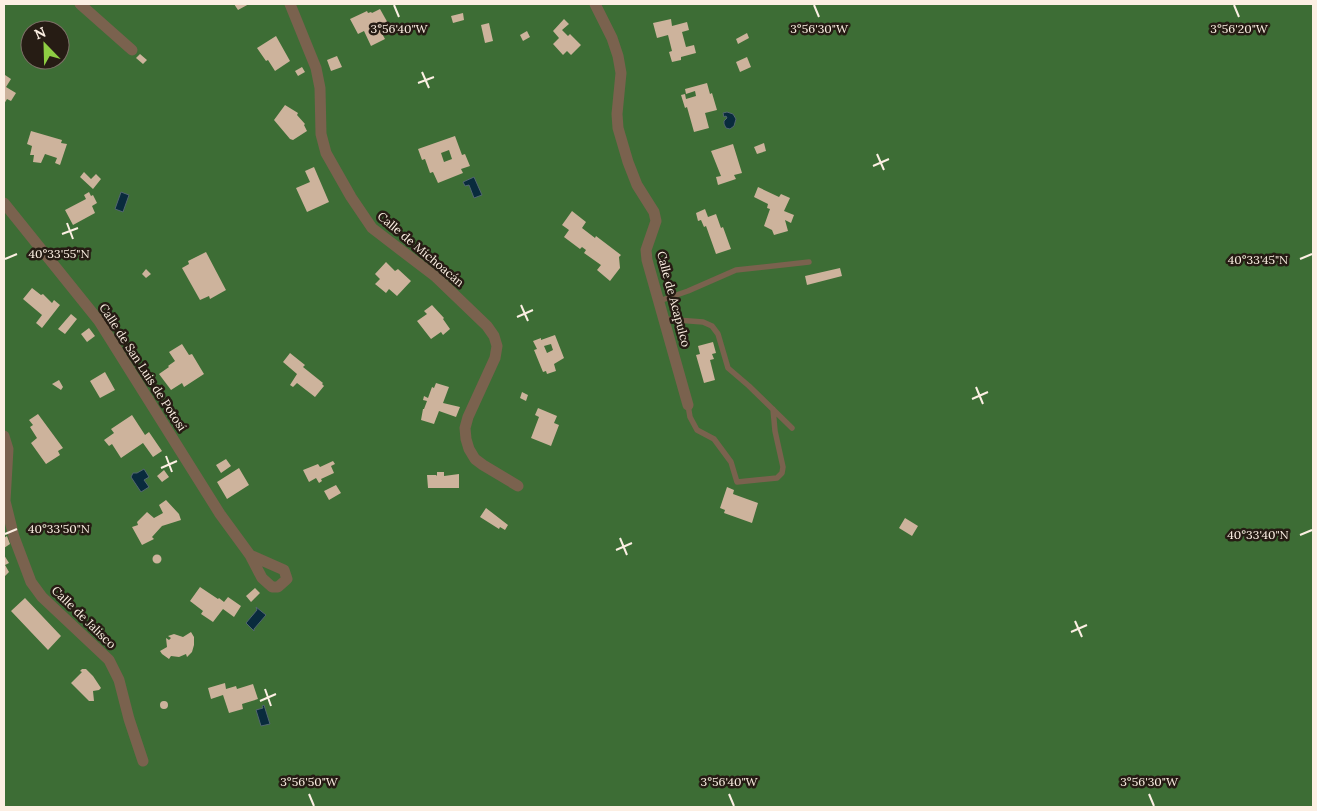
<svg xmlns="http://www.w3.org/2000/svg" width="1317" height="811" font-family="Lora,serif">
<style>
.green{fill:#3d6d35;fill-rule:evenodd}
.water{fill:#092b3d;stroke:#52666f}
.building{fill:#cdb39c;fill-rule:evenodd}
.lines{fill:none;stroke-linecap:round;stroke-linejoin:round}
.service{stroke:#7a624e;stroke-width:5.5}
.minor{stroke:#7a624e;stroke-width:11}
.ticks{fill:none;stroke:#fcefe3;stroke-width:2}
.labels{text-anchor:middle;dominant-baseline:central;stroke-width:5;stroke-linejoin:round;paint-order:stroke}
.street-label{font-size:12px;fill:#fcefe3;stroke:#261c14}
.ticks-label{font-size:12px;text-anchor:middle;fill:#fcefe3;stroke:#261c14;stroke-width:5;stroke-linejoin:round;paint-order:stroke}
</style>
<rect width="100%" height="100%" fill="#47321f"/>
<path class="green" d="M4,4H1313V807H4ZM30,30H60V60H30Z"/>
<path class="water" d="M727,112L733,114L736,119L734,126L730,129L726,128L724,124V121L727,118L726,116L724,117L723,113Z
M474,177L482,195L474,198L469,185L465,186L463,182Z
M121,192L129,195L123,212L115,209Z
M144,469L149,477L144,480L149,487L141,492L131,477L133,473H137Z
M256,607L266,615L254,629V631L246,623L257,610Z
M264,705L270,724L261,726L256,710L263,708L262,706Z"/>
<path class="building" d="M234,4H249L238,10Z
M380,9L389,25L380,30L385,39L371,46L364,31L358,34L350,19L367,11L368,13L371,12L372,13Z
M463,13L464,20L453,23L451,16Z
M564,19L569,24L562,30L568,36L570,34L581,45L571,55L567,51L563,55L553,44L559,38L553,31Z
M671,19L672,26L687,22L689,30L682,32L686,47L694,45L696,53L681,57V60L672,62L669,52L672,51L668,35L657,38L653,23Z
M489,23L493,41L485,43L481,25Z
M527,31L530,37L523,41L520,35Z
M747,33L749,38L738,44L736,39Z
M276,36L290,61L275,71L268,60L266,61L257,48Z
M140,54L147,60L143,64L136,58Z
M337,56L342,67L331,71L327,60Z
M747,57L751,67L740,72L736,62Z
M302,67L305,72L298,76L295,71Z
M5,75L11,79L6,87L16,93L11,101L7,99L4,104Z
M707,83L710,94L712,93L717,110L705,113L709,128L694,132L687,107L685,108L681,95L685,94L686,99L696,96L695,91L686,94L685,89Z
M285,105L298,113L297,115L305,124L304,125L307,131L293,140L290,139L274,120Z
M31,131L62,140L61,143L67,144L60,165L55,163L57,158L45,154L41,163L33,162L34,155H30L32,146L27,144Z
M455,136L462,155L465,154L470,166L461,169L463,173L438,183L433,172L430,173L425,159L422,160L418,149ZM449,150L452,159L444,162L441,153Z
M764,143L766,151L757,154L754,147Z
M733,144L742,173L734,175L736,179L718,185L716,177L721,176L711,151Z
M314,167L329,202L307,212L296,188L310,182L305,171Z
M84,172L91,179L96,174L101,179L93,189L80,177Z
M758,187L779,197L781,194L790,198L784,211L794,215L791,223L785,220L788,231L774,235L772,230L764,226L770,209L767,208L768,204L754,197Z
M89,192L91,196L93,195L97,203L92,206L95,213L73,225L65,210L86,199L84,195Z
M705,209L708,217L716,214L721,228L723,227L731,249L716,254L706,226L704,227L701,220L698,221L696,213Z
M572,211L586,222L582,228L595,238L596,236L621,255L619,257L620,268L610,281L597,270L601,265L584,253L586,250L582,247L580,249L564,237L569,230L562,225Z
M206,252L226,290L210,299L209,296L200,300L182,268L189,264L188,261Z
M386,262L395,271L398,269L411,281L397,296L389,289L386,293L375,284L380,279L375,274Z
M840,268L842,276L807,285L805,276Z
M146,269L151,274L146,278L142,274Z
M32,288L41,295L43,294L52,303L54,300L60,305L42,328L36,323L42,315L23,299Z
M432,305L444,318L443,319L450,329L443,335L441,332L431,339L417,321L427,314L424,311Z
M71,314L77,319L65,334L58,329Z
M89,328L95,336L87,342L81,334Z
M555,335L564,358L554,364L556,371L547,374L546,371L543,372L534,350L537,349L533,341L541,338V340ZM551,344L553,350L547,353L544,346Z
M713,342L716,353L712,354L714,359L710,360L715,380L704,383L696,355L700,354L698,346Z
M182,344L189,355L192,354L204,374L184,387L182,383L171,390L159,374L169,367L168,366L175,361L169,352Z
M290,353L305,365L303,367L323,383L322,384L324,386L315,397L297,383L293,387L290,385L297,374L283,362Z
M105,372L115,390L100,398L90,381Z
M59,380L63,387L61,390L52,384Z
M436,383L449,387L443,403L460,407L456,417L439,411L434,424L421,420L423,409H424L427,401L423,400L424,396L428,398L432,387L434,388Z
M522,392L528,395L526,401L520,398Z
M538,408L557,416L554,423L559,425L551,446L531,438L539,417L535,415Z
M38,414L63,448L58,451L60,455L46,464L31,443L37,438L30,427L33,425L29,420Z
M132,415L145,435L149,432L162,451L153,457L143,443L121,458L112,444L109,446L104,440L114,433L111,429Z
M226,459L231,466L221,473L216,465Z
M333,461L335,464L331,466L334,473L321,479L322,481L319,483L316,478L309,482L303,470L318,464L320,467Z
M239,468L249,485L227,499L217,482Z
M164,470L169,477L162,482L157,476Z
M437,472H444V476L459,474V488H428L427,475H436L437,476Z
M336,485L341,493L329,500L324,491Z
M727,487L734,490L733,494L758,503L752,523L724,513L725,510L720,508Z
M166,500L179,514L181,520L162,526L152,537L154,539L142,545L132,527L138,525L137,522L147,512L154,518L163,513L159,505Z
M486,508L508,525L505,530L500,527L499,529L480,517Z
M905,518L918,526L912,536L899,528Z
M7,536L10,544L4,548V538Z
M152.5 559a4.5 4.5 0 1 1 9 0a4.5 4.5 0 1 1-9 0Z
M4,555L9,563L5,565L9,572L4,577Z
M200,587L218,599L219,598L224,602L228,597L241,606L234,617L223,609L213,622L201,614L203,611L190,601Z
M255,588L260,593L251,602L246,596Z
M25,598L61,636L48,650L11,611Z
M191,632L194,637V645L192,652L187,657L186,654L179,657L171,656L169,659L162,654L160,651L167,647L166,638L169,640L171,638L168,636L174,634L183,637Z
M82,669H86L93,676L101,688L99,690L93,691L94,701H89L71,683L82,672L80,671Z
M225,683L226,689L236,686L237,689L253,684L258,699L242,704L243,709L229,713L223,695L211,699L208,688Z
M160 705a4 4 0 1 1 8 0a4 4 0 1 1-8 0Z"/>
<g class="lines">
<path class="service" d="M659,301L688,291L736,270L809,262
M664,319L703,322L712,326L718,334L728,368L749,386L792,428
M688,405L690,417L697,430L714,439L731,462L737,482L777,478L782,473L783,467L775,431L773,409"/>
<path class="minor" d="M80,4L132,50
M290,4L316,68L320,88L321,134L326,153L351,197L372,228L436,277L487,326L494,336L497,346L495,358L468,417L465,428L466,439L469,449L475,459L483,465L518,486
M595,4L612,38L618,56L621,73L617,114L618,128L628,162L637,185L654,212L656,221L646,250L647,260L688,405
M4,203L99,321L220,514L250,555L262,578L272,587H278L287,579L284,570L250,555
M4,436L8,449L5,501L14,537L31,582L42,597L109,660L119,680L129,719L143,761"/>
</g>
<path class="ticks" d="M394,5L399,17M814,5L819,17M1234,5L1239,17M422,72L429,88M418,83L434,77M877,154L884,170M873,166L889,159M67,223L73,239M62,234L78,228M5,259L17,254M1300,259L1312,254M521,305L528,321M517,317L533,310M976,387L983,404M972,399L988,392M166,456L172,472M161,468L177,461M5,534L17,529M1300,535L1312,530M620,538L627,555M616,550L632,543M1075,621L1082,637M1071,632L1087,625M265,689L271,706M260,701L276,694M309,794L314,806M729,794L734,806M1149,794L1154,806"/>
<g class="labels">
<g class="street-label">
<text transform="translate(421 249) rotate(40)">Calle de Michoacán</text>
<text transform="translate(674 299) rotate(75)">Calle de Acapulco</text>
<text transform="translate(143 367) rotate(57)">Calle de San Luis de Potosí</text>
<text transform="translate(84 617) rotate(44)">Calle de Jalisco</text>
</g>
</g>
<g class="ticks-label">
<text x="399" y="33">3°56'40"W</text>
<text x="819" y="33">3°56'30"W</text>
<text x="1239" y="33">3°56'20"W</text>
<text x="59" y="258">40°33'55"N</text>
<text x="1258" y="264">40°33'45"N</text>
<text x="59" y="533">40°33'50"N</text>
<text x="1258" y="539">40°33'40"N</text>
<text x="309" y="786">3°56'50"W</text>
<text x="729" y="786">3°56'40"W</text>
<text x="1149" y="786">3°56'30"W</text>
</g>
<rect width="1317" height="811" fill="none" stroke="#fcefe3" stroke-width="10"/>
<g transform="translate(45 45) rotate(337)"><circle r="24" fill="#261c14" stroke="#7c7067"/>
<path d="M0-4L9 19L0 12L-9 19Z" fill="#8ece43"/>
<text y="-8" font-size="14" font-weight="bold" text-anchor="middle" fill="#fcefe3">N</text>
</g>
</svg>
